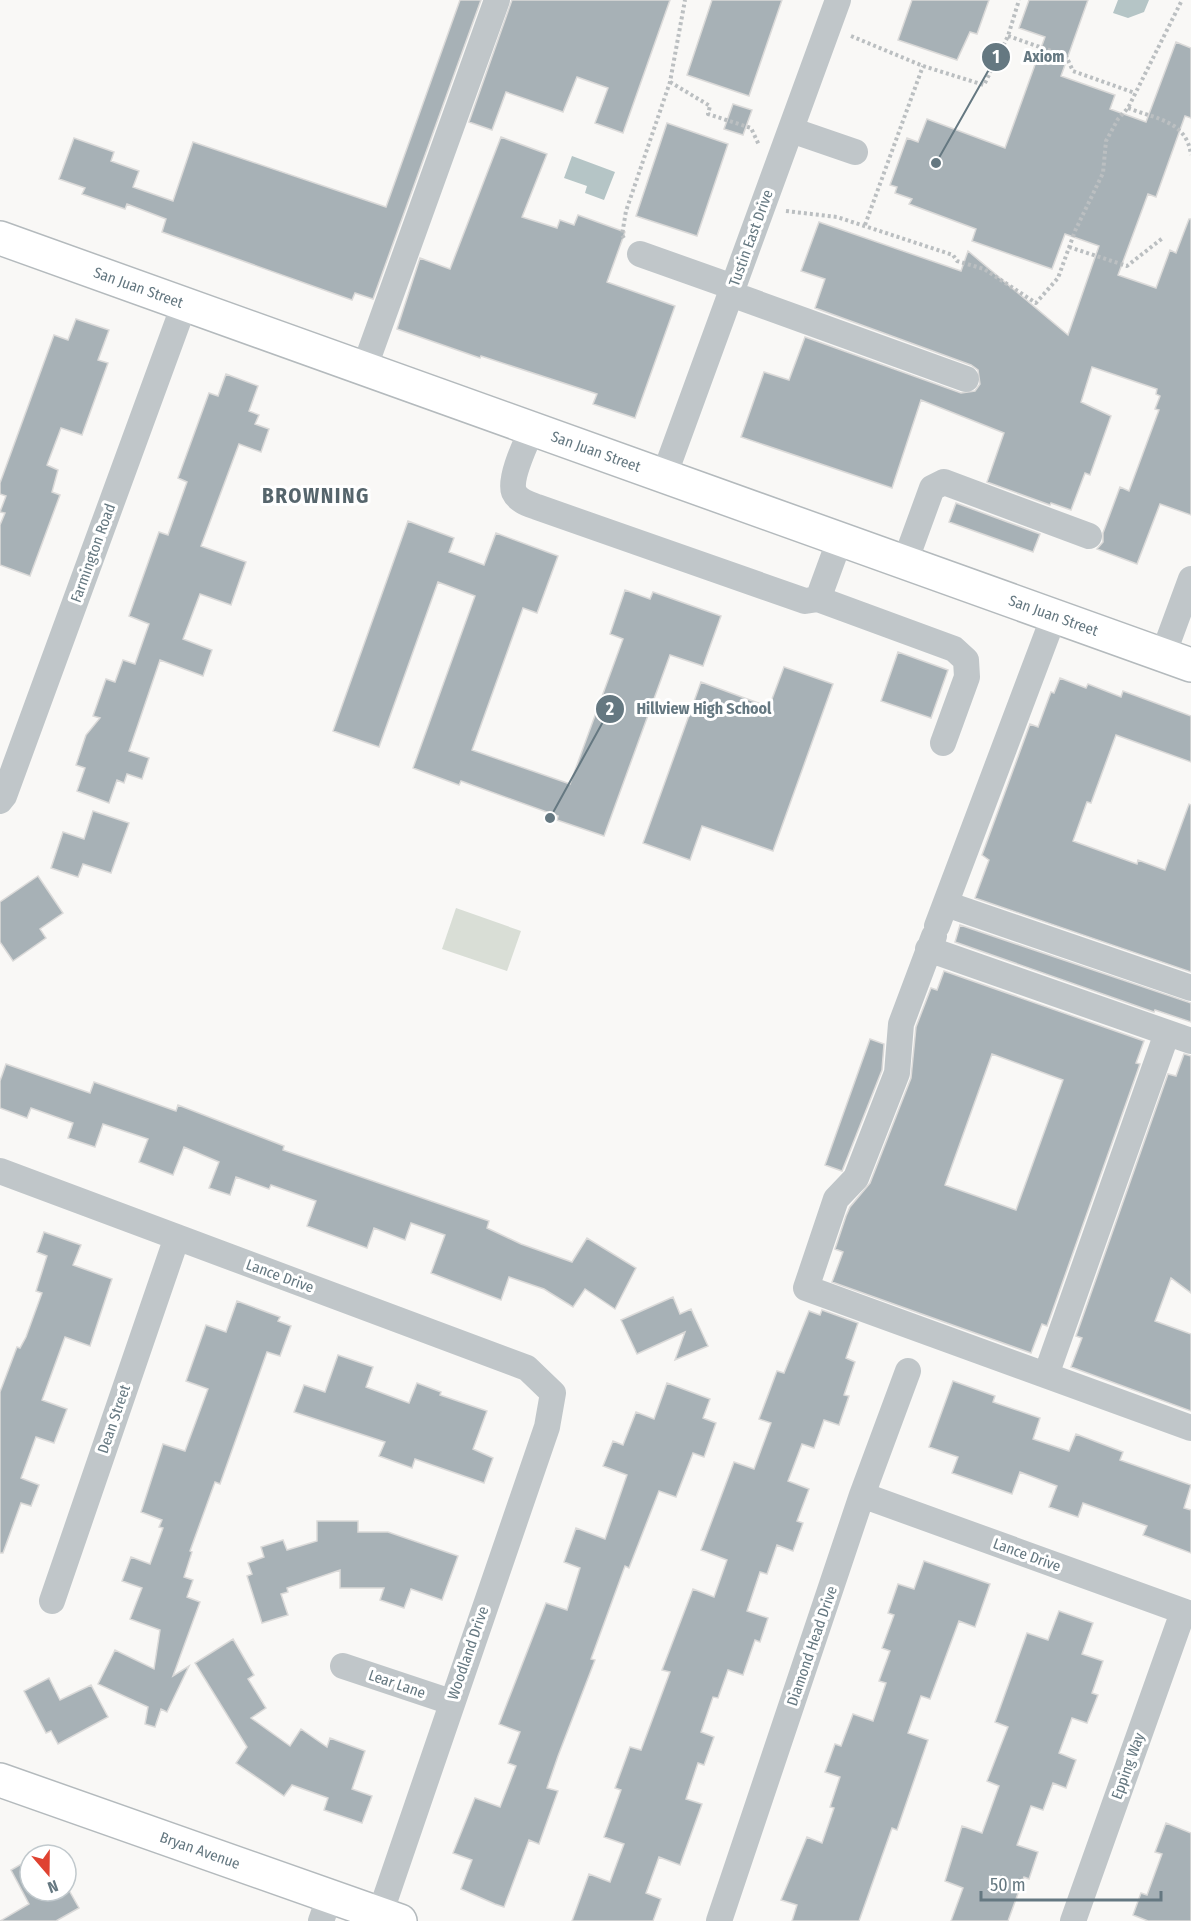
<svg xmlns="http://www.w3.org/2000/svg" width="1191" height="1921" font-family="'Fira Sans Condensed',sans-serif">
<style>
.green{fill:#d9ded6}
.water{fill:#b5c5c6}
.building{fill:#a7b1b6;stroke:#dbdad9;stroke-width:1.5;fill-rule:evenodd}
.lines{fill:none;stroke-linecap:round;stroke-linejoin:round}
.major-casing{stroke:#b4babd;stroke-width:36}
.path{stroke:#bbbfc1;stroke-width:4;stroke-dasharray:3 3;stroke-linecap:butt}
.minor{stroke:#c0c6c9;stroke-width:26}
.major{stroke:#fff;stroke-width:33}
.labels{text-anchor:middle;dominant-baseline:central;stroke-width:6;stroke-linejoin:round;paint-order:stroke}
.street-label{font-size:15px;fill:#657881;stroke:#fff}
.district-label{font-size:21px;font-weight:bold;letter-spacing:1.5px;fill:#56656c;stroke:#fff}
.leader{fill:none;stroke:#657881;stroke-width:2}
.callout-dot{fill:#657881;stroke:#fff;stroke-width:2}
.mark-label{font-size:18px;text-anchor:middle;font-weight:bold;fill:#fff}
.callout-label{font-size:16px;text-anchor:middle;font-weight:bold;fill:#657881;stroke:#fff;stroke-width:6;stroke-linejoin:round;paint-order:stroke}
</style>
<rect width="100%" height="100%" fill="#f9f8f6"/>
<path class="green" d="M456,908L521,931L507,971L442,949Z"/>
<path class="water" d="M1118,0H1149L1144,12L1128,18L1113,13Z
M572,156L615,172L604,200L585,193L587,186L564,178Z"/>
<path class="building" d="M460,0H481L373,299L355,293L352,300L162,232L166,219L127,204L125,209L82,194L85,188L59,179L74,138L114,152L111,161L139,171L133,187L173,201L193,142L386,207Z
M512,0H670L623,133L595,123L608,88L577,77L563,112L506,92L492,130L469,122Z
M712,0H782L749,96L687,75Z
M912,0H989L977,34L970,32L957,60L898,40Z
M1029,0H1088L1061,76L1115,95L1110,109L1146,122L1176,42L1191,48V118L1185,116L1156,197L1148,194L1118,275L1156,288L1170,250L1176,253L1189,219H1191V515L1160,504L1137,564L1097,549L1103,542V533L1120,487L1129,491L1159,410L1155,409L1160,396L1156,394L1157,389L1092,367L1081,402L1111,416L1090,475L1085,473L1071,510L1051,503L1050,505L987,482L1004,433L921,400L892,488L741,437L764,372L789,380L805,337L961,393L975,391L980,384L978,370L971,365L815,308L825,279L801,271L819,222L961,271L968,251L1068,335L1099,246L1065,234L1052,269L972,241L976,229L909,204L912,199L895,193L897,187L890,185L907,138L918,142L927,119L1005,148L1045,37L1019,28Z
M733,104L752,110L743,135L724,129Z
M667,123L728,144L697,236L636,216Z
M501,137L547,154L522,217L557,228L560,220L574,225L578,215L625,232L607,282L675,306L635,418L593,404L597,394L481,356L480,358L397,329L420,258L450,269Z
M76,319L109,330L98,360L108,363L82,435L61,428L47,465L58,470L52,492L60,495L30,576L0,565V525L5,513L0,512L6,496L0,494V483L54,335L68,340Z
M226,374L258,386L249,411L259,415L255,424L269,429L261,452L239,444L201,546L246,562L231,605L200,594L183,639L212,650L203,676L160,660L129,751L149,758L142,779L127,774L124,783L117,780L109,803L77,791L85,768L76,765L86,735L100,718L93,716L106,679L115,682L123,660L135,664L149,624L129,616L159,532L168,535L187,482L178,478L209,393L218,396Z
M956,503L1040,534L1033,552L949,522Z
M408,521L454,538L449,552L484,565L496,533L558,556L537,613L523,608L472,750L570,784L623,639L610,634L625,590L650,599L653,592L721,616L703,666L670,655L604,836L557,820L558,816L461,781L459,785L413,768L475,596L438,582L379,747L333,731Z
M898,652L948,670L931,718L881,701Z
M784,667L833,684L773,851L702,826L690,860L643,843L701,682L769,707Z
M1060,678L1086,688L1088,684L1121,697L1123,691L1191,716V762L1116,735L1091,803L1087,802L1073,841L1137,864L1138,860L1165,870L1189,804L1191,805V972L975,898L989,860L982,855L1030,724L1038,727L1051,692L1054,693Z
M93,811L129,823L111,873L83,864L78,877L51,868L63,832L84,839Z
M38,876L63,913L40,929L46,938L13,961L0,942V902Z
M960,925L1191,1003V1022L1155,1010L1154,1012L955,942Z
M944,971L1144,1041L1136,1063L1140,1064L1047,1326L1042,1324L1031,1353L832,1282L843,1252L835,1249L846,1216L850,1207L870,1183L911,1078L916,1027L931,988L937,990ZM992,1054L1063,1080L1016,1210L945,1185Z
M870,1039L884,1044L882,1070L842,1171L825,1165Z
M1184,1054L1191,1056V1293L1171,1278L1155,1321L1191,1334V1411L1071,1367L1082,1338L1076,1336L1168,1074L1176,1076Z
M6,1064L90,1093L94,1082L176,1111L178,1105L284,1146L283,1150L489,1221L487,1228L521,1244L572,1262L587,1238L636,1268L615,1309L585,1289L573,1307L544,1289L509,1277L501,1300L431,1273L445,1235L411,1223L405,1240L374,1228L367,1248L307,1226L316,1201L271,1185L269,1189L236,1177L230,1195L209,1188L219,1162L184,1147L173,1175L139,1162L148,1139L103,1124L95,1147L68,1138L73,1123L31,1108L27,1118L0,1108V1081Z
M44,1232L81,1245L73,1265L112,1279L90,1346L65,1337L42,1400L67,1409L54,1443L36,1437L21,1478L39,1485L31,1506L21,1503L3,1553H0V1392L17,1347L20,1348L26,1337L42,1293L36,1291L47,1256L37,1252Z
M673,1297L680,1314L691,1309L708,1346L675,1360L685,1332L637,1354L621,1320Z
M237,1301L280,1317L278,1321L291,1326L280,1356L267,1352L220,1484L215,1482L190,1551L192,1552L184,1577L193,1580L187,1597L200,1602L173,1676L189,1666L167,1712L161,1709L155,1727L145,1724L148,1707L98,1684L115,1650L154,1669L160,1630L130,1619L142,1588L122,1581L131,1557L150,1564L163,1528L159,1527L162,1520L141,1512L163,1444L185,1451L208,1389L186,1381L206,1325L226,1332Z
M822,1310L858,1323L846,1358L855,1362L844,1395L849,1396L839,1425L824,1420L814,1448L802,1444L788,1481L809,1489L797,1521L803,1523L793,1551L777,1545L767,1574L760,1572L747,1611L768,1618L760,1642L755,1640L743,1675L728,1670L718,1698L713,1697L701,1732L714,1737L704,1765L698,1763L686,1799L702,1804L680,1865L659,1857L646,1893L661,1899L653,1921H572L589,1874L610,1882L624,1844L604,1837L621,1790L615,1788L630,1747L641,1750L670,1672L662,1670L693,1589L714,1597L727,1560L701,1550L734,1462L754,1469L771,1423L759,1419L777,1371L784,1373L809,1311L820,1315Z
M338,1355L373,1367L366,1387L409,1403L417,1383L441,1392L440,1395L487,1411L473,1449L493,1458L484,1483L415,1459L412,1468L379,1456L385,1442L294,1412L304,1385L325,1392Z
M953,1381L995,1396L993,1402L1040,1418L1033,1439L1069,1451L1076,1434L1123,1452L1120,1460L1191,1485L1184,1508L1191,1510V1553L1143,1535L1147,1526L1083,1503L1078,1517L1049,1507L1057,1486L1020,1472L1012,1494L952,1473L958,1457L929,1447Z
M667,1383L710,1399L703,1418L716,1423L704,1457L693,1453L676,1497L659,1491L629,1568L625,1566L591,1659L595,1660L558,1756L547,1788L558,1791L539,1844L529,1840L504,1907L495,1904L461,1889L472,1860L453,1853L475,1798L500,1807L516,1766L508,1763L520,1732L499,1724L546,1603L567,1610L580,1568L564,1562L576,1528L605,1539L627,1475L603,1466L613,1441L623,1445L636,1412L654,1419Z
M317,1521H358V1532H388L458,1556L442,1600L411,1589L404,1608L380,1600L384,1588H340V1570L287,1588L288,1592L281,1594L288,1615L262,1623L247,1576L252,1574L248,1563L264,1557L261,1547L283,1540L287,1550L317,1541Z
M924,1561L990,1584L975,1627L959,1621L930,1699L921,1696L908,1733L928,1740L897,1830L892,1828L859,1921H792L797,1905L781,1900L807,1837L822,1843L834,1808L830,1807L840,1777L825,1772L835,1744L841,1746L853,1714L873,1721L886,1683L879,1681L890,1651L882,1648L894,1615L888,1613L898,1584L914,1589Z
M1059,1611L1093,1623L1082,1654L1103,1661L1092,1693L1098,1695L1087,1723L1072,1718L1059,1753L1076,1760L1066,1788L1053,1783L1043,1810L1031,1806L1017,1845L1038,1852L1029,1879L1024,1877L1008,1921H951L963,1888L945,1881L962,1826L982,1833L999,1786L987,1781L1008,1727L995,1722L1027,1633L1048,1640Z
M233,1639L254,1675L248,1679L266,1708L251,1718L290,1746L301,1729L327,1747L330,1738L365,1751L352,1789L372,1796L362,1823L324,1810L328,1798L292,1785L284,1796L236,1763L247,1747L195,1663Z
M49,1678L60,1700L91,1685L108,1717L58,1744L51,1731L46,1733L24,1691Z
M1166,1823L1191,1833V1921H1148L1133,1915L1141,1893L1147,1895L1162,1854L1155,1852Z
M30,1859V1891H66V1885L79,1908L56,1921H0L29,1904L11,1870Z"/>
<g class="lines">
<g class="major-casing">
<g id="major">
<path id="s1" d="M0,238L1191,665"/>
<path id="s2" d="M0,1780L400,1921"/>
</g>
</g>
<path class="path" d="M851,36L923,66L984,85L1008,36L1019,0
M1008,36L1066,56L1073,71L1135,93
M670,82L710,106L708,114L751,128L759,145
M1128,108C1156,119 1187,121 1191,155
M786,211L837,217L953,255L957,261L984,269L1036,303L1058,278L1075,231L1103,173L1106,141L1118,119L1128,108L1182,0
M865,225L923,66
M624,238L622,235L626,211L670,82L685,0
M1069,247L1127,266L1164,237"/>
<path class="minor" d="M791,130L855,152
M640,254L733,287
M731,294L966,379
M364,369L497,0
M532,429C526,443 509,478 514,492C518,501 529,504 537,507L805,601L818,599L840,539
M664,476L838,0
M905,562L932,488L944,482L1089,536
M818,599L954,649L966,660L967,677L943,743
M1163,655L1191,579
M0,801L4,796L184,305
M946,904L1191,988
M937,926L1054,616
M934,936L901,1024L897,1073L856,1178L836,1199L806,1288L1191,1428
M928,949L1191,1041
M0,1171L527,1368L553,1393L547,1427L380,1914
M1046,1375L1167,1033
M862,1495L1191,1614
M52,1601L177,1237
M343,1666L451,1702
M321,1921L330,1896
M719,1921L862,1495L908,1371
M1073,1921L1183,1612"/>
<use href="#major" class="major"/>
</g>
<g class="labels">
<g class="street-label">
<text transform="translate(751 238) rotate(-70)">Tustin East Drive</text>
<text stroke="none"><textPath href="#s1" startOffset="147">San Juan Street</textPath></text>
<text stroke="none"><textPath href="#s1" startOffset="633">San Juan Street</textPath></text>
<text transform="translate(93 553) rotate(-70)">Farmington Road</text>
<text stroke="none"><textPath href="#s1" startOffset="1119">San Juan Street</textPath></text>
<text transform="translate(280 1276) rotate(20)">Lance Drive</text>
<text transform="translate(114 1419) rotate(-71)">Dean Street</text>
<text transform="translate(1027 1555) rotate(20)">Lance Drive</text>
<text transform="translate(812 1646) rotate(-71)">Diamond Head Drive</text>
<text transform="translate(468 1653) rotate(-71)">Woodland Drive</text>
<text transform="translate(397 1684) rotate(19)">Lear Lane</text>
<text transform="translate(1128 1766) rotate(-70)">Epping Way</text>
<text stroke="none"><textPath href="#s2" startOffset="212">Bryan Avenue</textPath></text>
</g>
<g class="district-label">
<text x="316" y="496">BROWNING</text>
</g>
</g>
<path class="leader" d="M936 163L996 57M550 818L610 709"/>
<g class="callout-dot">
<circle cx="936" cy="163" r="6"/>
<circle cx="550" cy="818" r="6"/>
<circle cx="996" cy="57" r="15"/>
<circle cx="610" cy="709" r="15"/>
</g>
<g class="mark-label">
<text x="996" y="63">1</text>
<text x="610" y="715">2</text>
</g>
<g class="callout-label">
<text x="1044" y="62">Axiom</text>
<text x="704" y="714">Hillview High School</text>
</g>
<g transform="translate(48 1873) rotate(160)"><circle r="28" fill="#ffffff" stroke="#c1c9cd" stroke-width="1.5"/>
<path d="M0-4.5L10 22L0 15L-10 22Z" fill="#df4231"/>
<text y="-9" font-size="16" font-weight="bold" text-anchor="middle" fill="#657881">N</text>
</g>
<path d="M981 1891v9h180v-9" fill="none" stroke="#657881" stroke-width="3"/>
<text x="990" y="1891" font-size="18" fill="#657881" stroke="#ffffff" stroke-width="4.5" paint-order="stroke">50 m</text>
</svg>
